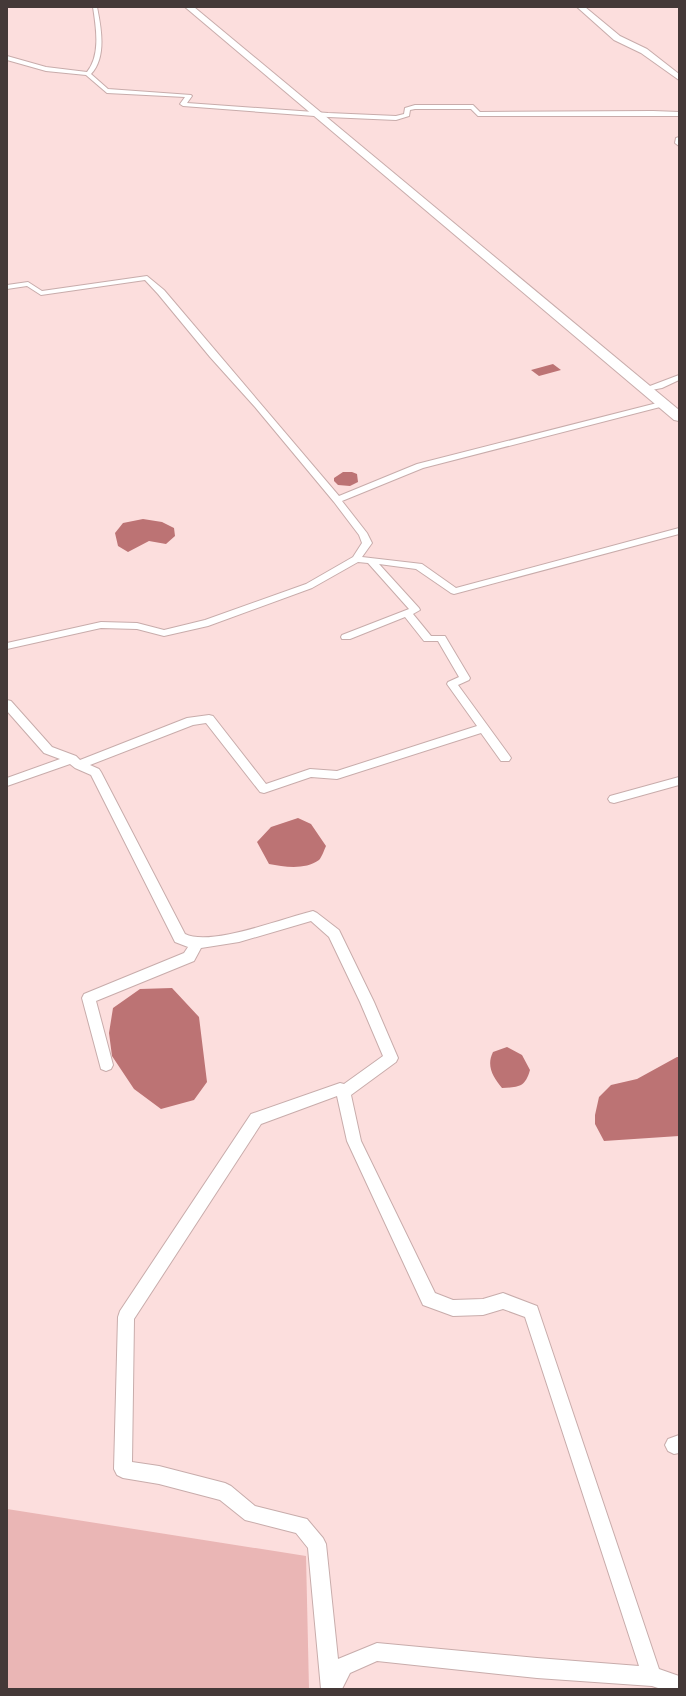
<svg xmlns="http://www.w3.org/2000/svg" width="686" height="1696" font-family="Quicksand,sans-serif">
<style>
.green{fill:#eab6b5}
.water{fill:#bc7374}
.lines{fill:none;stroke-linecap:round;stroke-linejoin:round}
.street-casing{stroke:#c8acab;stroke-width:2}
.secondary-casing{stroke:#c8acab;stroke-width:2}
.primary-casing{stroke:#c8acab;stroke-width:2}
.street{fill:#fff;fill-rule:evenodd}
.secondary{fill:#fff;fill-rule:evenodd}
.primary{fill:#fff;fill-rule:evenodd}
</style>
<rect width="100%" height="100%" fill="#fcdedd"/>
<path class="green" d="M7,1509L306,1556L309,1689H7Z"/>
<path class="water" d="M553,364L561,370L539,376L531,370Z
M343,472H352L357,474L358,482L350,486L338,485L334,481V478Z
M143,519L162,522L174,528L175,536L166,544L149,541L128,552L118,546L115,533L123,523Z
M298,818L311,824L326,846C324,850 322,857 319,860C305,870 285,867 269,864L257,842L271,827Z
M172,988L199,1017L207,1082L194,1100L161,1109L134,1089L112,1056L109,1033L113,1008L140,989Z
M507,1047L522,1055L530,1070C525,1088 518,1087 502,1088C493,1077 486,1066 493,1052Z
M677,1057H679V1136L604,1141L595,1124V1115L599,1097L611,1085L637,1079Z"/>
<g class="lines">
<g class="street-casing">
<path id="street" d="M93,7H97C101,27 107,57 91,74L108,89L191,95L192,96L187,103L328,113L396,116L404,114L405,108L415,105H473L480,112L653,111L679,112V116H478L471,109H415L410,110L409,116L396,120L328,117L183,106L180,104L185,97L107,93L86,75L46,71L7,60V56L46,67L87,72C101,55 96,27 93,7Z
M147,276L164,290L339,496L417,464L661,402L665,404L664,406L423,468L342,501L367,533L372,543L362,557L422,564L456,588L679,528V534L454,594L451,593L416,569L379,564L419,608L420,610L413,614L431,636H445L470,678L469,680L458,685L509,755L511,758L509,761H501L481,733L337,779L311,777L264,793L260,792L206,723L193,725L90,765L99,769L101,772L185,934C211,947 283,918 313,911L317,913L339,930L374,1002L398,1058L396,1062L351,1095L361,1141L435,1293L453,1300L483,1299L503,1293L537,1306L659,1669L679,1676V1689H661L652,1686L537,1678L377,1661L350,1673L342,1689H321L308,1548L296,1533L245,1520L220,1500L159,1484L123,1478L117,1475L114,1469L118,1317L120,1311L251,1114L340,1083L344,1084L383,1056L360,1002L329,937L311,921L239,942L201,948L194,961L96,1001L113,1065L111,1069L106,1071L101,1069L82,998L84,994L184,953L188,947L175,942L91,775L75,768L70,764L7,786V778L60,759L44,753L7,711V700L11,701L52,747L76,756L80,760L187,718L209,715L213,716L266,784L310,769L337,771L477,726L447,684L448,682L459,677L438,641H424L405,617L350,639H342L341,637L342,635L409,609L368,563L358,562L312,588L208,626L164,636L137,629L101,628L7,649V643L101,622L137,623L164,630L205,620L306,584L353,557L362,543L359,535L334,502L255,407L210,357L158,294L145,280L41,295L27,286L7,289V285L28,282L42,291ZM337,1096L347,1141L423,1305L453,1316L483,1315L503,1309L525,1317L639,1666L537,1658L377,1643L338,1659L326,1544L323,1538L307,1519L255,1506L231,1486L225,1483L159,1466L132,1462L134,1319L261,1124Z
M679,375V380L662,388L646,391L642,389Z
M679,777V785L614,803L610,802L608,799L610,796Z
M679,1435V1453L674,1454L668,1451L665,1445L668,1439Z"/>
</g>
<g class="secondary-casing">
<path id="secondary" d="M577,7H585L620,36L647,49L679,74V80L641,53L614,40Z
M679,137V146L675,143L676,138Z"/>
</g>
<g class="primary-casing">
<path id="primary" d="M185,7H194L679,410V421L674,420Z"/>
</g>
<use href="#street" class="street"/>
<use href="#secondary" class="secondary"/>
<use href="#primary" class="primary"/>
</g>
<rect width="686" height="1696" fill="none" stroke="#443938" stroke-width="16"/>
</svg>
